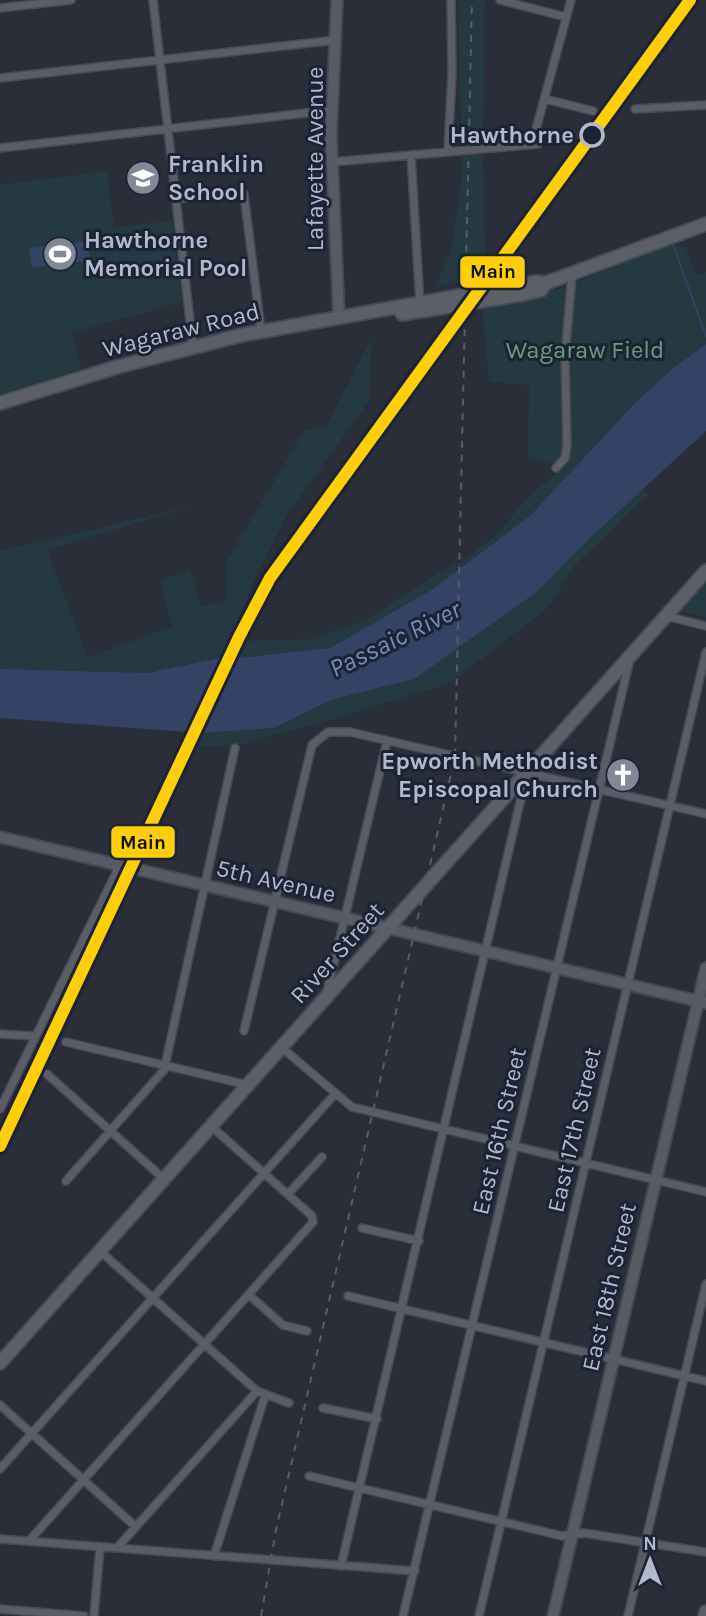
<svg xmlns="http://www.w3.org/2000/svg" width="706" height="1616" font-family="Karla,sans-serif">
<style>
.green{fill:#253940}
.water{fill:#344364}
.lines{fill:none;stroke-linecap:round;stroke-linejoin:round}
.stream{stroke:#344364;stroke-width:2}
.street-casing{stroke:#464952;stroke-width:10}
.secondary-casing{stroke:#464952;stroke-width:14}
.primary-casing{stroke:#474b55;stroke-width:16}
.street{stroke:#5a5d66;stroke-width:7}
.secondary{stroke:#585b64;stroke-width:10}
.primary{stroke:#5c5f68;stroke-width:12}
.rail{stroke:#585c64;stroke-width:2;stroke-dasharray:7 7;stroke-linecap:butt}
.rail-1-casing{stroke:#1c2334;stroke-width:18}
.rail-1{stroke:#fece08;stroke-width:12}
.stop-dot{fill:#1c2334;stroke:#b3b9ca;stroke-width:3.5}
.labels{text-anchor:middle;dominant-baseline:central;stroke-width:6;stroke-linejoin:round;paint-order:stroke}
.stop-label{font-size:24px;font-weight:bold;fill:#b3b9ca;stroke:#1c2334;text-anchor:end}
.street-label{font-size:24px;fill:#b3b9ca;stroke:#1c2334}
.poi-label{font-size:24px;font-weight:bold;fill:#b3b9ca;stroke:#1c2334;text-anchor:start}
.park-label{font-size:24px;fill:#689d7a;stroke:#1c2334}
.water-label{font-size:26px;font-style:italic;fill:#788cb4;stroke:#1c2334}
.line-badge{stroke:#1c2334;stroke-width:2.5}
.pale-badge-label{font-size:19px;text-anchor:middle;font-weight:bold;fill:#111}
</style>
<rect width="100%" height="100%" fill="#292e39"/>
<path class="green" d="M458,0H485L483,148L486,277L436,286L452,248L462,170Z
M107,171L114,227L172,221L182,302L71,333L82,368L0,394V185Z
M669,243L686,248L696,275L706,272V344L672,369L636,402L534,513L433,589L330,648L239,658L246,641L311,639L366,620L436,574L465,559L496,535L526,499L564,467L528,458L529,385L489,382L482,306L565,287Z
M372,337L369,401L288,513L252,585L224,657L148,673L0,669V551L201,504L47,550L88,657L172,626L160,581L190,570L201,606L226,602L225,564L304,431L326,426Z
M642,488L648,495L574,566L547,609L450,683L334,719L238,745L193,746L199,733L274,728L331,700L414,679L590,538Z
M706,582V617L681,611Z"/>
<path class="water" d="M88,241L90,261L32,267L29,248Z
M706,344V431L590,538L538,591L414,679L331,700L274,728L199,733L0,718V669L148,673L224,657L239,658L330,648L433,589L530,516L636,402L672,369Z"/>
<g class="lines">
<path class="stream" d="M672,242L706,336"/>
<g class="street-casing">
<path id="street" d="M153,0L193,347
M500,0L566,17
M0,8L71,0
M0,78L336,40
M545,99L593,111
M635,109L706,105
M532,144L571,0
M0,148L332,110
M448,151L452,73L451,0
M411,155L420,304
M332,162L538,144
M176,199L238,191L244,194L261,330
M556,468L565,458L567,445L565,356L572,275
M666,616L706,626
M327,992L387,741
M244,1031L312,745L328,732H350L706,814
M0,1034L34,1036
M66,1042L248,1085
M281,1047L352,1107L706,1192
M47,1074L164,1179
M0,1109L116,873L117,864
M66,1181L164,1070L235,748
M288,1194L322,1157
M362,1228L419,1241
M100,1251L257,1391L289,1403
M249,1295L283,1325L307,1331
M348,1296L706,1381
M0,1405L136,1527
M323,1408L377,1419
M0,1469L334,1095
M309,1476L562,1536L584,1533L706,1552
M0,1539L415,1571
M29,1541L313,1222L312,1216L211,1126
M117,1548L257,1391
M214,1556L265,1396
M341,1566L526,777
M0,1609L84,1616
M94,1616L100,1547
M403,1616L630,659
M479,1616L706,652
M628,1616L706,1284"/>
</g>
<g class="secondary-casing">
<path id="secondary" d="M337,0L331,135L339,317
M0,837L706,1003
M553,1616L706,968"/>
</g>
<g class="primary-casing">
<path id="primary" d="M402,314L524,294L541,290L546,283
M0,403L117,367L242,335L536,282L546,283L706,224
M0,1363L706,571
M705,1616L706,1612"/>
</g>
<use href="#street" class="street"/>
<use href="#secondary" class="secondary"/>
<use href="#primary" class="primary"/>
<path class="rail" d="M133,854L179,750
M261,1616L276,1530L455,757L472,0"/>
<g class="rail-1-casing">
<path id="rail-1" d="M0,1146L239,637L270,578L690,0"/>
</g>
<use href="#rail-1" class="rail-1"/>
</g>
<defs>
<g id="school-disc" transform="scale(1.75)"><circle r="9.5" fill="#838897" stroke="#1c2334"/><path d="M0-5L7-2L0 1L-7-2ZM-4 1L0 2.5L4 1V4Q0 6-4 4Z" fill="#fff"/></g>
<g id="stadium-disc" transform="scale(1.75)"><circle r="9.5" fill="#838897" stroke="#1c2334"/><path d="M0-5a6.5 5 0 1 0 0 10a6.5 5 0 1 0 0-10ZM-3.5-1.8h7v3.6h-7Z" fill="#fff"/></g>
<g id="church-disc" transform="scale(1.75)"><circle r="9.5" fill="#838897" stroke="#1c2334"/><path d="M-1.2-6h2.4v3.5h3.3v2.4h-3.3V6h-2.4V-.1h-3.3v-2.4h3.3Z" fill="#fff"/></g>
</defs>
<g fill-rule="evenodd">
<use href="#school-disc" x="143" y="178"/>
<use href="#stadium-disc" x="60" y="254"/>
<use href="#church-disc" x="623" y="775"/>
</g>
<circle class="stop-dot" cx="592" cy="135" r="11"/>
<g class="labels">
<g class="stop-label">
<text x="574" y="135">Hawthorne</text>
</g>
<g class="street-label">
<text transform="translate(315 159) rotate(-90)">Lafayette Avenue</text>
<text transform="translate(181 330) rotate(-14)">Wagaraw Road</text>
<text transform="translate(276 881) rotate(13)">5th Avenue</text>
<text transform="translate(337 953) rotate(-48)">River Street</text>
<text transform="translate(574 1130) rotate(-77)">East 17th Street</text>
<text transform="translate(499 1131) rotate(-77)">East 16th Street</text>
<text transform="translate(609 1287) rotate(-77)">East 18th Street</text>
</g>
<g class="poi-label">
<text x="168" y="164">Franklin<tspan x="168" dy="28">School</tspan></text>
<text x="84" y="240">Hawthorne<tspan x="84" dy="28">Memorial Pool</tspan></text>
<text x="598" y="761" text-anchor="end">Epworth Methodist<tspan x="598" dy="28">Episcopal Church</tspan></text>
</g>
<g class="park-label">
<text x="585" y="350">Wagaraw Field</text>
</g>
<g class="water-label">
<text transform="translate(395 639) rotate(-26)">Passaic River</text>
</g>
</g>
<g class="line-badge">
<rect x="459" y="255" width="67" height="34" rx="7" fill="#fece08"/>
<rect x="110" y="825" width="66" height="34" rx="7" fill="#fece08"/>
</g>
<g class="pale-badge-label">
<text x="493" y="278">Main</text>
<text x="143" y="849">Main</text>
</g>
<g transform="translate(650 1560)" stroke="#1c2334" stroke-width="5" paint-order="stroke">
<path d="M0-5L12 26L0 18L-12 26Z" fill="#b3b9ca"/>
<text y="-10" font-size="19" font-weight="bold" text-anchor="middle" fill="#b3b9ca">N</text>
</g>
</svg>
